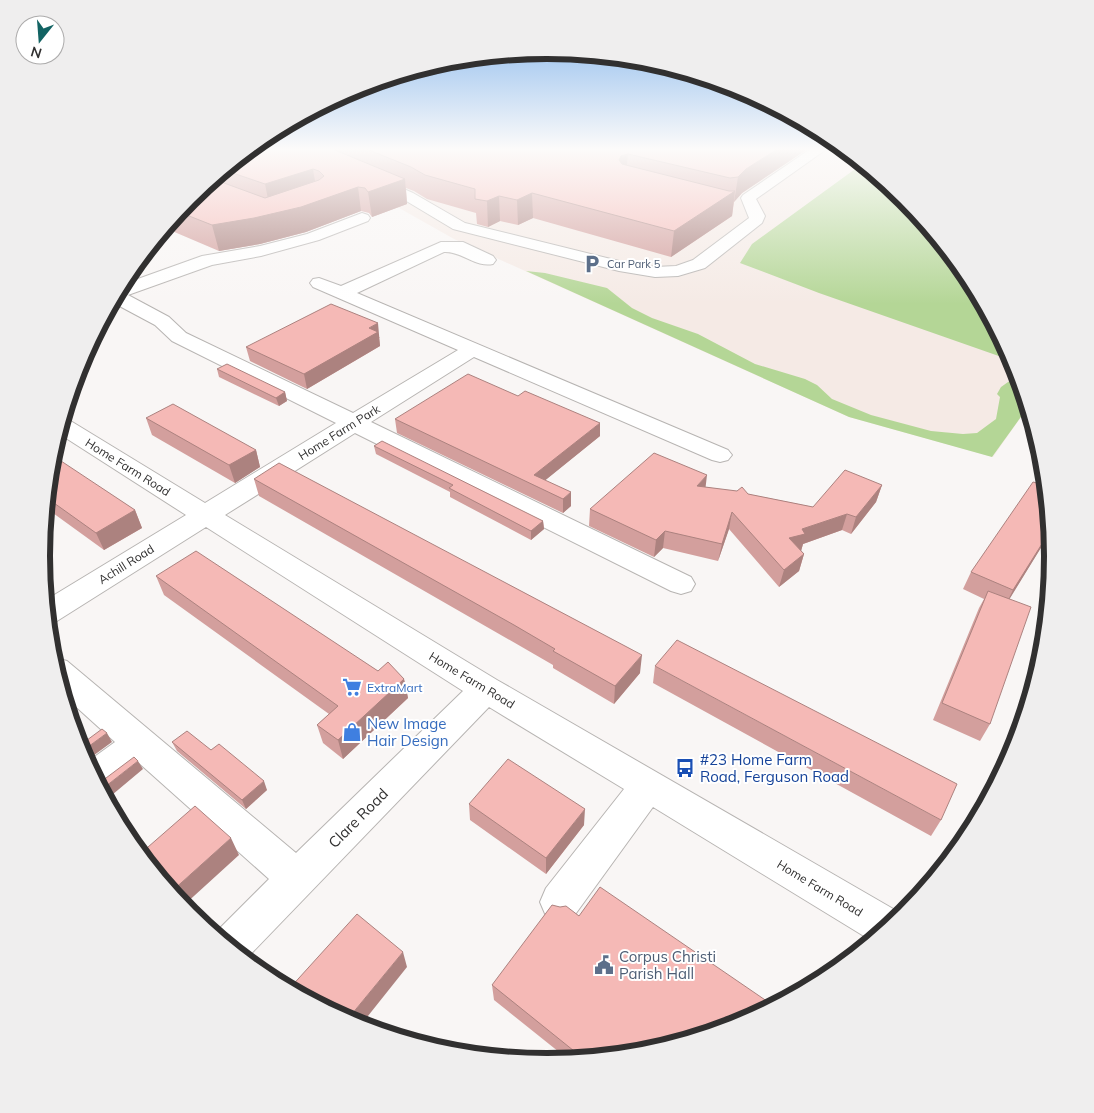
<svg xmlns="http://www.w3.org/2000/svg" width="1094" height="1113" font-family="Mulish,sans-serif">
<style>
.built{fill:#f5eae5}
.green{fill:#b4d696}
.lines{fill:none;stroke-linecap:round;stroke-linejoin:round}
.minor-casing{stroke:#b7b4b2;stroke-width:2}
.minor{fill:#fff;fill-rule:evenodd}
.wall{fill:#d39f9d}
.shaded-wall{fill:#ac827f}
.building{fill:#f5b9b6;stroke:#ac827f}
.labels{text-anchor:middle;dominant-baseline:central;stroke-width:4;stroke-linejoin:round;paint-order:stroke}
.far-service-label{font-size:11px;fill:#4e5e75;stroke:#fff;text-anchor:start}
.street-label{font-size:12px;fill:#313030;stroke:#fff}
.shop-label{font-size:12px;fill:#366cbe;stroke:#fff;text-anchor:start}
.near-shop-label{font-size:15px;fill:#366cbe;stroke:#fff;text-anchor:start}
.near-transit-label{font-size:15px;fill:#164399;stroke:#fff;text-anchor:start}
.near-street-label{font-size:15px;fill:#313030;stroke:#fff}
.near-service-label{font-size:15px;fill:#4e5e75;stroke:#fff;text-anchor:start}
.rim{fill:none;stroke:#313030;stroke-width:6}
</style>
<rect width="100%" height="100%" fill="#f9f6f5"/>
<path class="built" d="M293,148H843L905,199L968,276L1014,363L1028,407L993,457L849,417L454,239Z"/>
<path class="green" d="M862,164L905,199L968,276L1013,361L819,293L740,263L752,244Z
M526,271L545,273L607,288L632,308L652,318L698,334L755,364L805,379L817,385L832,399L871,415L931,431L963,434L977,433L996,419L1000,397L997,394L1001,387L1018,375L1028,407L992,457L849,417Z"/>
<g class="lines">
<g class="minor-casing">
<path id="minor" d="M812,148H828L756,199L765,216L762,223L705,268L678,276L655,277L619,271L453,229L403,199L366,183L364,180L366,177H376L413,193L465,223L619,261L655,267L676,266L693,260L749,218L741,198L743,195Z
M362,213L368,215L370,218L368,221L319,240L261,256L212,265L128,295L169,317L186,333L353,413L458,350L313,287L310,283L313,279L319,278L341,286L441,242H463L493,256L496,260L493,264C476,268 462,251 444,252L357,293L728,450L732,455L728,460L720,462L712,460L474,357L371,422L691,577L695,584L691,591L681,594L671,591L355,433L225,515L497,680L902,914L903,915L872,941L653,807L574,916L560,921L546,916L540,902L546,888L624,789L489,707L245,960L214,934L269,879L139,763L106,788L101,790L86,763L115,742L63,695L52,659L56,658L67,661L296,853L463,691L206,527L57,621L48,624L46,600L186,515L58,433L63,419L69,420L205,503L336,423L172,341L155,325L112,302L121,285L202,256L260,246L307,234Z"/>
</g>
<use href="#minor" class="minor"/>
</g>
<path class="wall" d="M251,148H809L742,193L734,202L732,216L671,257L533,218L518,225L500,221L488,227L477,224L476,213L427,199L414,191L406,188L407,204L372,217L369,213L361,211L306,232L260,244L219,251L165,228L190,199Z
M380,337L379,338L380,346L307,389L250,361L246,347Z
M217,369L285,392L287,401L279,406L219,377Z
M146,418L256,450L260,467L235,483L152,435Z
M395,419L600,436L545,480L571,506L563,513L397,433Z
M374,446L543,521L544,529L531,540L450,497V492L376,454Z
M51,458L135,510L142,528L104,550L46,508Z
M254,479L640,673L614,704L553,668V665L515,643L259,496Z
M1037,483L1050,533L1009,599L990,724L980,741L933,720L979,608L984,599L963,589L971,572Z
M882,485L876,502L851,534L842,530L803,544L801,551L804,554L799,571L779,587L729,529L718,561L663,548L654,557L589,526L590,509L706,487L748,494L813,507Z
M156,576L378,671L404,679L408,698L343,759L323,743L317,725L329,714L164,595Z
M655,666L941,820L931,836L653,683Z
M172,742L211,750L267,790L246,809L177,751Z
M469,804L584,825L546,874L470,820Z
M579,916L645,1053L569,1060L494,1000L492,985Z"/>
<path class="shaded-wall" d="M779,148H809L742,193L734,202L738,177L746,169Z
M628,154L626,177L619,160L621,156Z
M313,169L317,193L270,209L265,184Z
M405,179L407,204L372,217L368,192Z
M358,187L361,211L306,232L260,244L219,251L212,225Z
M735,191L732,216L671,257L674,231Z
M532,193L533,218L518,225L517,200Z
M499,196L500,221L488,227L487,201Z
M378,323L380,346L307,389L304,374L369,328Z
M285,392L287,401L279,406L276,398Z
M600,423V436L537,487L534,475Z
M256,450L260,467L235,483L229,465Z
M707,475L705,492L697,486Z
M882,485L876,502L851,534L856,517Z
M571,492V506L563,513V499Z
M135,510L142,528L104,550L96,533Z
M732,512L729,529L718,561L722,544Z
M847,514L842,530L803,544L801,551L789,538L802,529Z
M543,521L544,529L531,540V531Z
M665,531L663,548L654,557L656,540Z
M1050,531V533L1004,608L1013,590Z
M804,554L799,571L779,587L784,570Z
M642,655L640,673L614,704L615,686Z
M404,679L408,698L343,759L338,740Z
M107,733L112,742L86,761L81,752Z
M138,761L143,769L106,800L101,790Z
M264,781L267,790L246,809L242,800Z
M585,809L584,825L546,874V858Z
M231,838L239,855L183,906L171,892Z
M403,952L407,967L360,1026L353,1024L347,1020Z"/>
<path class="building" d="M251,148H330L405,179L368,192L365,188L358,187L301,207L254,218L212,225L179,212L190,199L213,179L265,198L319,180L324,176L319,171L313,169L265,184L224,170Z
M364,148H779L746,169L738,177L730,178L628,154L621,156L619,160L622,164L729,191H735L674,231L532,193L517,200L499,196L487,201L475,199V189L425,175L411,167Z
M331,304L378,323L369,328L378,332L304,374L246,347Z
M227,364L285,392L276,398L217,369Z
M468,374L518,396L525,391L600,423L534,475L571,492L563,499L395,419Z
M173,404L256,450L229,465L146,418Z
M382,441L543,521L531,531L449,488L453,485L374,446Z
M654,453L707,475L697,486L737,491L742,487L748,494L813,507L845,470L882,485L856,517L847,514L802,529L805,534L789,538L804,554L784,570L732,512L722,544L665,531L656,540L590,509Z
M52,455L135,510L96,533L47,498Z
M279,463L642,655L615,686L553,651L555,649L514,625L254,479Z
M1045,474L1050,531L1013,590L971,572L1033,482L1037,483Z
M196,551L378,671L388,662L404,679L338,740L317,725L338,706L156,576Z
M988,591L1031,607L990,724L942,703Z
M677,640L957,784L941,820L655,666Z
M102,729L107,733L81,752L79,746Z
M187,731L211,750L219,744L264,781L242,800L172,742Z
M134,757L138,761L101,790L97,782L102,781Z
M508,759L585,809L546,858L469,804Z
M195,806L231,838L171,892L140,854Z
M600,887L774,1006L740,1024L645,1053L584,1059L492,985L552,905L560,907L566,906L579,916Z
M357,914L403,952L347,1020L289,989Z"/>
<linearGradient id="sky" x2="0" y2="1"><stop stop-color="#7bb0eb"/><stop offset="0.49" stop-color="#fcfbfa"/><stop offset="1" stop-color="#fcfbfa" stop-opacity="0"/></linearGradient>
<rect width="1094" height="304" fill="url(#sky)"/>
<defs>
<g id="parking-bare" transform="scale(1.5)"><path d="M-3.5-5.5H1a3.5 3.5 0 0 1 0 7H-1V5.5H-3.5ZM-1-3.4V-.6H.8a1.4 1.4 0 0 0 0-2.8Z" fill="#5c6f8a" stroke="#fff" stroke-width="2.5" paint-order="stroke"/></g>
<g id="supermarket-bare" transform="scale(1.5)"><path d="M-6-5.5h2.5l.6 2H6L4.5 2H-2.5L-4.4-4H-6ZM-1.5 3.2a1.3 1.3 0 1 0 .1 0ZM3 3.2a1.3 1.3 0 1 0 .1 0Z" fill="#3f7fe0" stroke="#fff" stroke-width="2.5" paint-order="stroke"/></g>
<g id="shop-bare" transform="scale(1.5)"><path d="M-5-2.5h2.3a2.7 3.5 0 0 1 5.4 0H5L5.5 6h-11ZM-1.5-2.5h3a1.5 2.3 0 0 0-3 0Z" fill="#3f7fe0" stroke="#fff" stroke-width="2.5" paint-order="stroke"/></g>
<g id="bus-bare" transform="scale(1.5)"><path d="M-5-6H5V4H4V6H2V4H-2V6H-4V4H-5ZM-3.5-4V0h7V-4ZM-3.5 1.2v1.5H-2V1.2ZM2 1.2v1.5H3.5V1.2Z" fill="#1a4fb4" stroke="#fff" stroke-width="2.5" paint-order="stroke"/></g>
<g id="civic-bare" transform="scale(1.5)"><path d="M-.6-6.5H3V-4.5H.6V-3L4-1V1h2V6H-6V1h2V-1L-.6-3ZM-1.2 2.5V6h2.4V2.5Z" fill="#5c6f8a" stroke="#fff" stroke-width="2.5" paint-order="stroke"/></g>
</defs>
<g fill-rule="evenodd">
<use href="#parking-bare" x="592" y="264"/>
<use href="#supermarket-bare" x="352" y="687"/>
<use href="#shop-bare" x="352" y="732"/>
<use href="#bus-bare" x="685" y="768"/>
<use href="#civic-bare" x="604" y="965"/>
</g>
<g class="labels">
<g class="far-service-label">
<text x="607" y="264">Car Park 5</text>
</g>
<g class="street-label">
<text transform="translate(339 432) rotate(-32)">Home Farm Park</text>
<text transform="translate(128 467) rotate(32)">Home Farm Road</text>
<text transform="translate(126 564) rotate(-32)">Achill Road</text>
<text transform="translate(472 680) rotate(31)">Home Farm Road</text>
<text transform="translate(820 888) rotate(31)">Home Farm Road</text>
</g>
<g class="shop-label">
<text x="367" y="687">ExtraMart</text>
</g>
<g class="near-shop-label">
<text x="367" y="723">New Image<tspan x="367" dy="17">Hair Design</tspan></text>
</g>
<g class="near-transit-label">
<text x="700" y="759">#23 Home Farm<tspan x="700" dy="17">Road, Ferguson Road</tspan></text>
</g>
<g class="near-street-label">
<text transform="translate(358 818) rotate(-45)">Clare Road</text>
</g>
<g class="near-service-label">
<text x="619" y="956">Corpus Christi<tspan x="619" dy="17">Parish Hall</tspan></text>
</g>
</g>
<path d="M0 0H1094V1113H0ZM50 556a497 497 0 1 1 994 0a497 497 0 1 1-994 0Z" fill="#efeeee" fill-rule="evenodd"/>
<path class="rim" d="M50 556a497 497 0 1 1 994 0a497 497 0 1 1-994 0Z"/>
<g transform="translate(40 40) rotate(197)"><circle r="24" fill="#ffffff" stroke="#adacac"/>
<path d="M0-4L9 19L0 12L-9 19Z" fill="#126363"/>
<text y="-8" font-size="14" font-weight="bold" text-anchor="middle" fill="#313030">N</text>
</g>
</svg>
